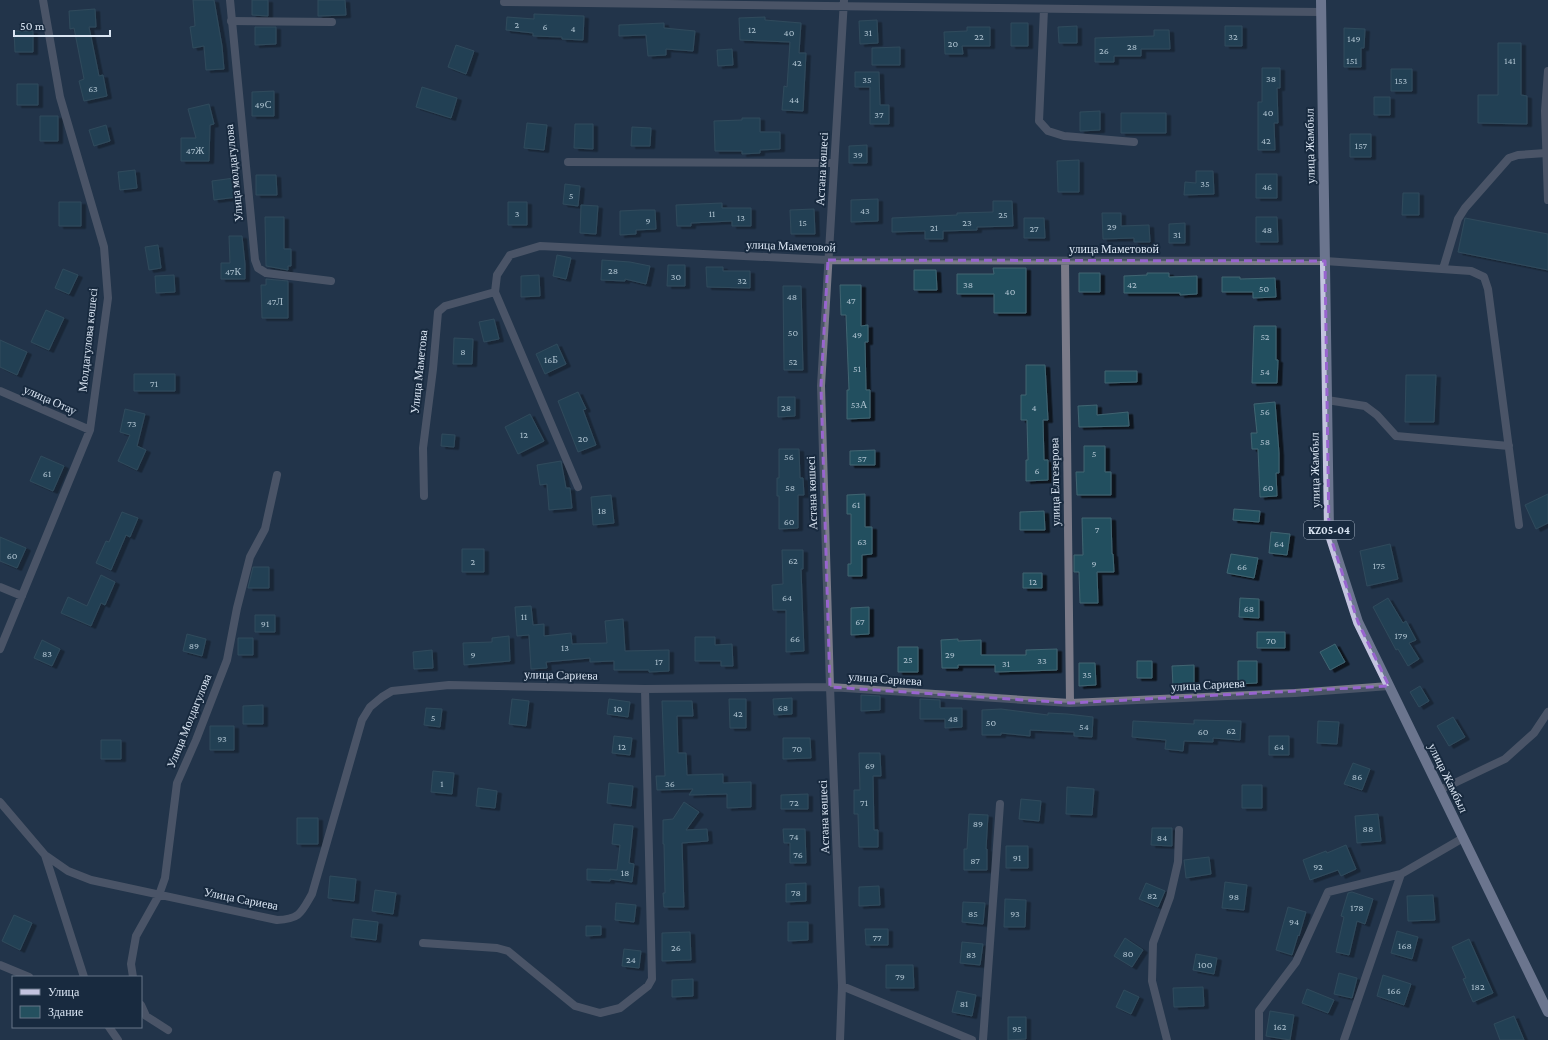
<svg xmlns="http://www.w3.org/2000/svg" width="1548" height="1040" font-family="'Crimson Pro',serif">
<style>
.building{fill:#24505f;stroke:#406471;filter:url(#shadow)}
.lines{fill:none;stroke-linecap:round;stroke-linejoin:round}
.lane{stroke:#7b7b89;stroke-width:8}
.street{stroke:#7b7b89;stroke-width:8}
.primary{stroke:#c3c3df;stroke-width:10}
.marked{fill:none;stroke:#9864cf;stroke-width:3;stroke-dasharray:8 5;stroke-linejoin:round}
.labels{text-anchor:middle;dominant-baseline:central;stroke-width:4;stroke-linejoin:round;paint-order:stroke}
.number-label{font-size:10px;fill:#acc0ce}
.shield{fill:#182a3f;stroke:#a0adbd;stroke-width:1}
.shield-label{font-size:11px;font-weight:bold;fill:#dae5f3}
.street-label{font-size:12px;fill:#dae5f3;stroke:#182a3f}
</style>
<defs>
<filter id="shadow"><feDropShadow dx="4.5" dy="2.5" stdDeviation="0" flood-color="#0009"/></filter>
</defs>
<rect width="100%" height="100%" fill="#22344a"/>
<path class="building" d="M193,0H214L222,46L224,69L206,70L204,46L193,48L190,27L195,26Z
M252,0H268V16L252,15Z
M318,0H345L346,15L318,16Z
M95,9L96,27H89L99,76L103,75L107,96L84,101L79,81L84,79L74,28L70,29L69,11Z
M534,14L584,16L583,40L562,39V37L533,36V33L506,30L507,17L534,19Z
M765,17V20L801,23L799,53H806L803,111L782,110L784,86L787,87L790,42L740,40L739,18Z
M877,20L878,43L860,44L859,21Z
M664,23V28L695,31L693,51L666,49V55L648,56L646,35L619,36V25Z
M1011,23H1028V46H1011Z
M1077,26V43H1059L1058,27Z
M1225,26H1242V46H1225Z
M255,27H276V44L255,45Z
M967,27H990V46H962L963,54H945L944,32L967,31Z
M1344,28L1365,29L1364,48H1361V67H1344Z
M1154,30H1169L1170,49H1141V56H1114V62H1095V38L1154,36Z
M14,31H33V52H15Z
M1498,43H1521V95L1527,96V124L1478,123V95H1498Z
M456,45L474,51L466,74L448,67Z
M900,47V65H872V48Z
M732,49L733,65L718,66L717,50Z
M1262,68H1280V88H1277L1278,123H1274L1275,150H1258V102H1262Z
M1391,69H1412V91H1391Z
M855,72H879L880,105H889V124H870V87H855Z
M17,84H38V105H17Z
M422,87L457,98L451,118L416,107Z
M274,91V116H252V92Z
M1374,97H1390V115H1374Z
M209,104L214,124L210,125L209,161H181V138H196L188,109Z
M1100,111V130L1080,131V112Z
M1121,113H1166V133H1121Z
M40,116H58V141H40Z
M742,118H760V132H780V149L760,150V153L742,154V151H715L714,121L742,120Z
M527,123L547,125L544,150L524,148Z
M575,124H593V149L574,148Z
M106,125L110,141L94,146L89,130Z
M632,127L651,128L650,146H631Z
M1350,134H1371V157H1350Z
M867,145V163H849V146Z
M1079,160V192H1058L1057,161Z
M135,170L137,188L120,190L118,172Z
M1196,171H1213L1214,194L1184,195L1185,182L1196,183Z
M1256,174H1277V198H1256Z
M256,175H276L277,195H256Z
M234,178L237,197L214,200L212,181Z
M565,184L580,186L578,206L563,204Z
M1403,193H1419V215H1402Z
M878,199V221L851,222V200Z
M993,201H1012L1013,226L977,227V230L943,231V239H925V231L892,232V218L957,215V213L993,212Z
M59,202H81V226H59Z
M508,202H527V225H508Z
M722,203V208H751V226H732V221L691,223V226H677L676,205Z
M581,205L598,206L596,234L580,233Z
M814,209L815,234H791L790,210Z
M641,210H655L656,229L636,230V234L620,235V211Z
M1102,213H1121V226L1149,225L1150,242H1134V238L1103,239Z
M265,217H284V249H291V266H288V270L266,266Z
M1256,217H1277L1278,242H1256Z
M1024,218H1044L1045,238H1024Z
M1465,218L1548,234V270L1458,252Z
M1185,223V243H1169V224Z
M229,236H242L245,264V279H221V263H230Z
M158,245L161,268L149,270L145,247Z
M557,255L571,258L566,279L553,276Z
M602,260L630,262L650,266L646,284L625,279V281L601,280Z
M668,265H685V286H667Z
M706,267H723V271H750V288L707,287Z
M993,268H1026V313H994V294H957V274H994Z
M63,269L78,275L69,294L55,288Z
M914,270H936L937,290H914Z
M1079,273H1100V292H1079Z
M1147,273H1169V277L1197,276V294L1180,295V293H1124V276L1147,275Z
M174,275L175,292L156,293L155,276Z
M539,275L540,296L521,297V276Z
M1222,277H1240V279L1275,278L1276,297L1253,298V292H1222Z
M266,279L288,281V318H262L261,285H266Z
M840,285H861V326L868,325V342H865L866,390H870V418L847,419V390H849L846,315H841Z
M783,286H801L803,370H784Z
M46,310L64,318L49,350L31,342Z
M494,319L499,339L484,342L479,322Z
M1254,326H1276V360H1278L1277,383H1252Z
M454,338L473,339L472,364H453Z
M0,340L27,352L17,375L0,367Z
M557,344L566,364L545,374L536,354Z
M1026,365H1045L1048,420H1043L1044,460H1048V480L1026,481V460H1028L1027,420H1021V395H1026Z
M1105,371H1137V382L1105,383Z
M134,374H175V391H134Z
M1406,375H1436L1434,422H1405Z
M578,392L586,409L583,410L596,445L578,452L558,401Z
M778,397H795V416L778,417Z
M1275,402L1279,453V473H1276L1277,496L1260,497L1258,449H1252L1251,433H1257L1254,404Z
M1097,405V415L1128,412L1129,426L1079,427L1078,406Z
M125,409L145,414L137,446L146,450L137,470L118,461L130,435L120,432Z
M530,414L544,441L518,454L505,427Z
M442,434L455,435L454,447L441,446Z
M1084,446H1105V472H1111V495H1077L1076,472H1084Z
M779,449H799L800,478H803L804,495H798V528L779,529V496H777V478H779Z
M875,450V465H850V451Z
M41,456L64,466L53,491L30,481Z
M561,461L566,488H570L572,508L549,510L547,484L540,485L537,465Z
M865,494V527H872V554L862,555V576H848V564H851V514H847V495Z
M1548,494V523L1536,529L1525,505Z
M611,495L614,523L593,525L591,497Z
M1234,509L1260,511L1259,522L1233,520Z
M1044,511L1045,530H1020V512Z
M122,512L138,518L130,537L126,535L111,570L96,563L106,541L109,542Z
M1082,518H1111L1112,554H1113L1114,572H1097L1098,603H1080L1079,572H1074V555H1083Z
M1271,532L1290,534L1287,555L1269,553Z
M0,537L26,548L17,568L0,561Z
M1390,544L1398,579L1367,586L1360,551Z
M462,549H484V572H462Z
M782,550H803V569H801L804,651L786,652V610H773L772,585L783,584Z
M1231,554L1258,558L1254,578L1227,573Z
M253,567H269V588H248Z
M1023,573H1042V588H1023Z
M101,575L115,582L105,605L101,603L91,626L61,613L68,597L87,606Z
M1240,598L1259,599V618L1239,617Z
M1388,598L1403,623L1406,621L1416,640L1409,643L1419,659L1408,666L1398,649L1396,650L1373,607Z
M531,606L533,625L544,624V636L571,633L572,644L607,643L605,621L623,619L625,651L669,650V671L649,672V670H614V661L590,662V658L546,662L547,668L531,669L529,635L517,636L515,607Z
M869,607V634L851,635V608Z
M255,615H275V632H255Z
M1257,632H1285V648H1257Z
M187,634L206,639L202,656L183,651Z
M509,636L510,661L464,665L463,643L492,642V638Z
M695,637H715V645L732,644L733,666H721V661H695Z
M238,638H253V655H238Z
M958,639V641L981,640V655H1026V650L1057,649V670L995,672V665H958V668H942L941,640Z
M42,640L60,649L52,666L34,658Z
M1335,644L1345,662L1330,670L1320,652Z
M898,647H918V672H898Z
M432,650L433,668L414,669L413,652Z
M1137,661H1152V678H1137Z
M1238,661H1257V683L1238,684Z
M1079,663H1095L1096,685L1079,686Z
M1194,665V687H1173L1172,666Z
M1420,686L1429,701L1419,707L1410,692Z
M861,695L880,696V710L861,711Z
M792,698V714L774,715L773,699Z
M512,699L529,701L526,726L509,724Z
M609,699L630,702L628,717L607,714Z
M729,699H746V728H730Z
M920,699L940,700V708H962V727L945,728V719H920Z
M662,701H692L693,716H677L678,753H686L687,775L723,774V783L751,782V807L727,808V794L689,795L693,789L657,790L656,776H665Z
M263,705V724H243V706Z
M426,708L442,709L440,727L424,725Z
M1001,709L1048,715V713L1067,714L1093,717L1092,737L1074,736V732L1030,730V736L1001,733V735H982V710Z
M1453,717L1465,737L1449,746L1437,726Z
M1194,720L1241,721L1240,740L1213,738V742L1184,741L1183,751L1165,749L1166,740L1132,737L1133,721L1194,724Z
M1318,721L1339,722L1337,744L1317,743Z
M210,726H234V750H210Z
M614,736L632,738L630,755L612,753Z
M1269,736H1289V755H1269Z
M783,738H810L811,758L783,759Z
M101,740H121V759H101Z
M859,753H880L881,776H873L874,830H878V847H859L858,814H854V790H860Z
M1353,763L1370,769L1362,790L1344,784Z
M433,771L454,773L452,794L431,792Z
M609,783L633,786L631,806L607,803Z
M1242,785H1262V808H1242Z
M1067,787L1094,789L1092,815L1066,814Z
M478,788L497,791L495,808L476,806Z
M808,794V809H781V795Z
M1021,799L1041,801L1039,821L1019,819Z
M684,802L699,812L686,830L707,829L708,841L682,843L684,907H664L663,893H665L664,844H663V820L673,819Z
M969,814L988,815L986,849H987V870H964V849H967Z
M1378,814L1381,841L1357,843L1355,816Z
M297,818H318V844H297Z
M614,824L633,826L629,863L634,864L632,882L610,879V881L587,880V869L617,870L620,845L612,844Z
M1152,828H1172V846L1151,845Z
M783,829H805L806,863H790V843H784Z
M1346,845L1356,869L1341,876L1338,870L1310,880L1303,860L1326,851L1327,853Z
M1006,846H1028V868H1006Z
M1209,857L1211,874L1186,878L1184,860Z
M330,876L356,879L354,901L328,898Z
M1225,882L1247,885L1244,910L1222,908Z
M806,883V901L786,902V884Z
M1146,883L1165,891L1158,907L1139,899Z
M879,886L880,905L859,906V887Z
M375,890L396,893L393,914L372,911Z
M1352,892L1373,899L1365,924L1357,921L1349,955L1336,952L1344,917L1341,916L1348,893Z
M1433,895L1435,920L1408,921L1407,896Z
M1005,899L1026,900L1025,927H1004Z
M963,902L985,903L983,924L962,922Z
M616,903L636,905L634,922L615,920Z
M1288,907L1306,912L1299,936L1298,935L1292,955L1276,950Z
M14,915L32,923L20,950L2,941Z
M353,919L378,922L376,940L351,937Z
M788,922H808V940L788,941Z
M586,926H601V935L586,936Z
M865,929H888V945H866Z
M1397,931L1418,937L1412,959L1391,953Z
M690,932L691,960L662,961V933Z
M1125,938L1143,950L1132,967L1114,956Z
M1469,939L1493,993L1473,1002L1463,979L1466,978L1452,947Z
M962,942L983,944L980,965L960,963Z
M624,949L641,951L639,968L622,966Z
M1196,954L1217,958L1214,974L1193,970Z
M886,965H913L914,988H886Z
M1339,973L1357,978L1352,998L1334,994Z
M1383,975L1411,984L1404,1005L1377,996Z
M693,979V996L672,997V980Z
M1203,987L1204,1006L1174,1007L1173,988Z
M1307,989L1334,1000L1328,1013L1302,1003Z
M1124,990L1139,997L1131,1014L1116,1007Z
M957,991L976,995L972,1016L952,1012Z
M1270,1011L1294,1015L1290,1040L1266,1036Z
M1514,1016L1524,1040H1500L1494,1024Z
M1008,1017H1026V1039L1008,1040Z"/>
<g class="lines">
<path class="lane" d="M231,21L332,22
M1325,261L1471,271L1484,277L1488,289L1519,525
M1443,269L1458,219L1465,208L1509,158L1518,155L1546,153
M1327,400L1365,406L1377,415L1396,436L1509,446"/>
<path class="street" d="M230,0L255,260L258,268L266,273L331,281
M504,2L1321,12
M1044,9L1039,121L1048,131L1064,136L1134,142
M1548,71L1545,111L1548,200
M568,162L834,163
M1065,261L1070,703
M0,391L90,430
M578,487L495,292L497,275L510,255L540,246L828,260L1325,261
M424,496L423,448L433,369L438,312L445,306L495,292
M0,587L22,596
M0,649L90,430L108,298L104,247L60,97L43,0
M1440,790L1505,759L1534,733L1548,712
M0,802L45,855L68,871L91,880L277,920C300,919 301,913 312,894L362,720L370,707L382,697L392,691L449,685L645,689L830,687L1070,703L1295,693L1389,686
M45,855L84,977
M423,943L497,948L508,951L575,1006L600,1013L620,1008L648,986L652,979L645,689
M0,965L29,977
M133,977L131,964L136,936L159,895L165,878L177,783L196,740L227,660L237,608L250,557L265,529L277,475
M842,986L972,1040
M141,1005L146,1016L168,1030
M109,1027L118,1040
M840,1040L842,986L830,687L821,386L844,0
M983,1040L1000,804
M1167,1040L1152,981L1153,943L1170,897L1178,862L1179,830
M1259,1040V1011L1296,962L1328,892L1401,874
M1344,1040L1401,874L1463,838"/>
<path class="primary" d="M1321,0L1329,532L1358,622L1548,1012"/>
</g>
<path d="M0 0H1548V1040H0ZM828,260L1325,261L1329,532L1358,622L1389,686L1070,703L830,687L821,386Z" fill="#22344a" fill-opacity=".55" fill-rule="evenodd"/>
<path class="marked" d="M828,260L1325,261L1329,532L1358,622L1389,686L1070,703L830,687L821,386Z"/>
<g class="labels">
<g class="number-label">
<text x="517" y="24">2</text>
<text x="545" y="26">6</text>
<text x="573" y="28">4</text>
<text x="752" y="29">12</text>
<text x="789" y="32">40</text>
<text x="868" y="32">31</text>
<text x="979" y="36">22</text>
<text x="1233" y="36">32</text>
<text x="1354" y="38">149</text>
<text x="953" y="43">20</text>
<text x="1132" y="46">28</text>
<text x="1104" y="50">26</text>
<text x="1352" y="60">151</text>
<text x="1510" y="60">141</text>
<text x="797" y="62">42</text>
<text x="1271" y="78">38</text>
<text x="867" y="79">35</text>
<text x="1401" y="80">153</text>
<text x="93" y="88">63</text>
<text x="794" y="99">44</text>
<text x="263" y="104">49С</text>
<text x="1268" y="112">40</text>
<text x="879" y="114">37</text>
<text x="1266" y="140">42</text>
<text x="1361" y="145">157</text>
<text x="195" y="150">47Ж</text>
<text x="858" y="154">39</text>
<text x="1205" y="183">35</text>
<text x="1267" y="186">46</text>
<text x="571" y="195">5</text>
<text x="865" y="210">43</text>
<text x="517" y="213">3</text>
<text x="712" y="213">11</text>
<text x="1003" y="214">25</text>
<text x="741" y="217">13</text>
<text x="648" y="220">9</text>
<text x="803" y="222">15</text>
<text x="967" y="222">23</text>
<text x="1112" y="226">29</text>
<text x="934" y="227">21</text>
<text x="1034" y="228">27</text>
<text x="1267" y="229">48</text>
<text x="1177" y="234">31</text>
<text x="613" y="270">28</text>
<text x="233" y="271">47К</text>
<text x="676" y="276">30</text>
<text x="742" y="280">32</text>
<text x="968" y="284">38</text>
<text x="1132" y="284">42</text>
<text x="1264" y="288">50</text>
<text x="1010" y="291">40</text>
<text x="792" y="296">48</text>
<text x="851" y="300">47</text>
<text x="275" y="301">47Л</text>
<text x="793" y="332">50</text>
<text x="857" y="334">49</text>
<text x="1265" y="336">52</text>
<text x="463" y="351">8</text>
<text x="551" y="359">16Б</text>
<text x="793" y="361">52</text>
<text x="857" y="368">51</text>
<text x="1265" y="371">54</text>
<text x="154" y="383">71</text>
<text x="859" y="404">53А</text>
<text x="786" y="407">28</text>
<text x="1034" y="407">4</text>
<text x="1265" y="411">56</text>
<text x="132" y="423">73</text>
<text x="524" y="434">12</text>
<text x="583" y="438">20</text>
<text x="1265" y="441">58</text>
<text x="1094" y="453">5</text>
<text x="789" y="456">56</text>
<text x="862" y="458">57</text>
<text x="1037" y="470">6</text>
<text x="47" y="473">61</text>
<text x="790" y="487">58</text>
<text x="1268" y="487">60</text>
<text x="856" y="504">61</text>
<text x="602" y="510">18</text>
<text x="789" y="521">60</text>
<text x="1097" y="529">7</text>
<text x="862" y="541">63</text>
<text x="1279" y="543">64</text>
<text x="12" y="555">60</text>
<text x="793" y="560">62</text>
<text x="473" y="561">2</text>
<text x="1094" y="563">9</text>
<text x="1379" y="565">175</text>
<text x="1242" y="566">66</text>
<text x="1033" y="581">12</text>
<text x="787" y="597">64</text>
<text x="1249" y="608">68</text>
<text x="524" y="616">11</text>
<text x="860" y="621">67</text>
<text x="265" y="623">91</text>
<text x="1401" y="635">179</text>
<text x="795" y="638">66</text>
<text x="1271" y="640">70</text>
<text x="194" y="645">89</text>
<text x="565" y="647">13</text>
<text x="47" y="653">83</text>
<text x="473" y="654">9</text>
<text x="950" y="654">29</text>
<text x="908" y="659">25</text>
<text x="1042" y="660">33</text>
<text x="659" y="661">17</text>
<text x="1006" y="663">31</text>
<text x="1087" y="674">35</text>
<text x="783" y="707">68</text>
<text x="618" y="708">10</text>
<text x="738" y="713">42</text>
<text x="433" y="717">5</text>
<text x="953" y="718">48</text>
<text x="991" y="722">50</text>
<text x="1084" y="726">54</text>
<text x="1231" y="730">62</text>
<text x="1203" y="731">60</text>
<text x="222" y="738">93</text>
<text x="622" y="746">12</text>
<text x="1279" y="746">64</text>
<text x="797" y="748">70</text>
<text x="870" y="765">69</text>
<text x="1357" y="776">86</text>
<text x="442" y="783">1</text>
<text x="670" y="783">36</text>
<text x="794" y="802">72</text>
<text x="864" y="802">71</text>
<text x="978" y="823">89</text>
<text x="1368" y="828">88</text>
<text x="794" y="836">74</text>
<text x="1162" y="837">84</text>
<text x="798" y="854">76</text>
<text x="1017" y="857">91</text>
<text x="975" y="860">87</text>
<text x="1318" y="866">92</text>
<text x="625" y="872">18</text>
<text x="796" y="892">78</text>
<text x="1152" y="895">82</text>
<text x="1234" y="896">98</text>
<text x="1357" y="907">178</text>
<text x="973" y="913">85</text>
<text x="1015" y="913">93</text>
<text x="1294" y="921">94</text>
<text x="877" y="937">77</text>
<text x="1405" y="945">168</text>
<text x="676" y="947">26</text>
<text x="1128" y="953">80</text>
<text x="971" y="954">83</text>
<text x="631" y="959">24</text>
<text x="1205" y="964">100</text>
<text x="900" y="976">79</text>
<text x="1478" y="986">182</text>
<text x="1394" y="990">166</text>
<text x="964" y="1003">81</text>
<text x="1280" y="1026">162</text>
<text x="1017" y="1028">95</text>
</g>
<rect class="shield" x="1304" y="521" width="50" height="18" rx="3"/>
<g class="shield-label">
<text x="1329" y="530">KZ05-04</text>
</g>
<g class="street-label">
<text transform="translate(1310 146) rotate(-91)">улица Жамбыл</text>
<text transform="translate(822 169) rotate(-87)">Астана көшесі</text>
<text transform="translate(234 173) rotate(-96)">Улица молдагулова</text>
<text transform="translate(791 246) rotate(2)">улица Маметовой</text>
<text x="1114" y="249">улица Маметовой</text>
<text transform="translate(88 340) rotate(-84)">Молдагулова көшесі</text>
<text transform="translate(419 372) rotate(-84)">Улица Маметова</text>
<text transform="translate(50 400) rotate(24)">улица Отау</text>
<text transform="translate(1315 470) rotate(-91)">улица Жамбыл</text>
<text transform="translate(1055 482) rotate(-91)">улица Елгезерова</text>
<text transform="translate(812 493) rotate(-92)">Астана көшесі</text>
<text transform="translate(561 675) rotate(1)">улица Сариева</text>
<text transform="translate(885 679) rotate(4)">улица Сариева</text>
<text transform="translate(1208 685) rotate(-3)">улица Сариева</text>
<text transform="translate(189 721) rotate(-68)">Улица Молдагулова</text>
<text transform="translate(1448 778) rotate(64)">улица Жамбыл</text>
<text transform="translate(824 817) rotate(-92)">Астана көшесі</text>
<text transform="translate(241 899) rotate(11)">Улица Сариева</text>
</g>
</g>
<rect x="12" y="976" width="130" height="52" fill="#182a3f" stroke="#667587"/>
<rect x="20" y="989" width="20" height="6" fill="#c3c3df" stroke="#667587"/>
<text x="48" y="996" font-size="12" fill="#dae5f3">Улица</text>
<rect x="20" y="1006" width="20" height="12" fill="#24505f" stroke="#667587"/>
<text x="48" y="1016" font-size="12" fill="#dae5f3">Здание</text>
<path d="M14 30v6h96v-6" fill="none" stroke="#dae5f3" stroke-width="2"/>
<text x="20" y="30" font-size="12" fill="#dae5f3" stroke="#182a3f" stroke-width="3" paint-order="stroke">50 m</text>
</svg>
